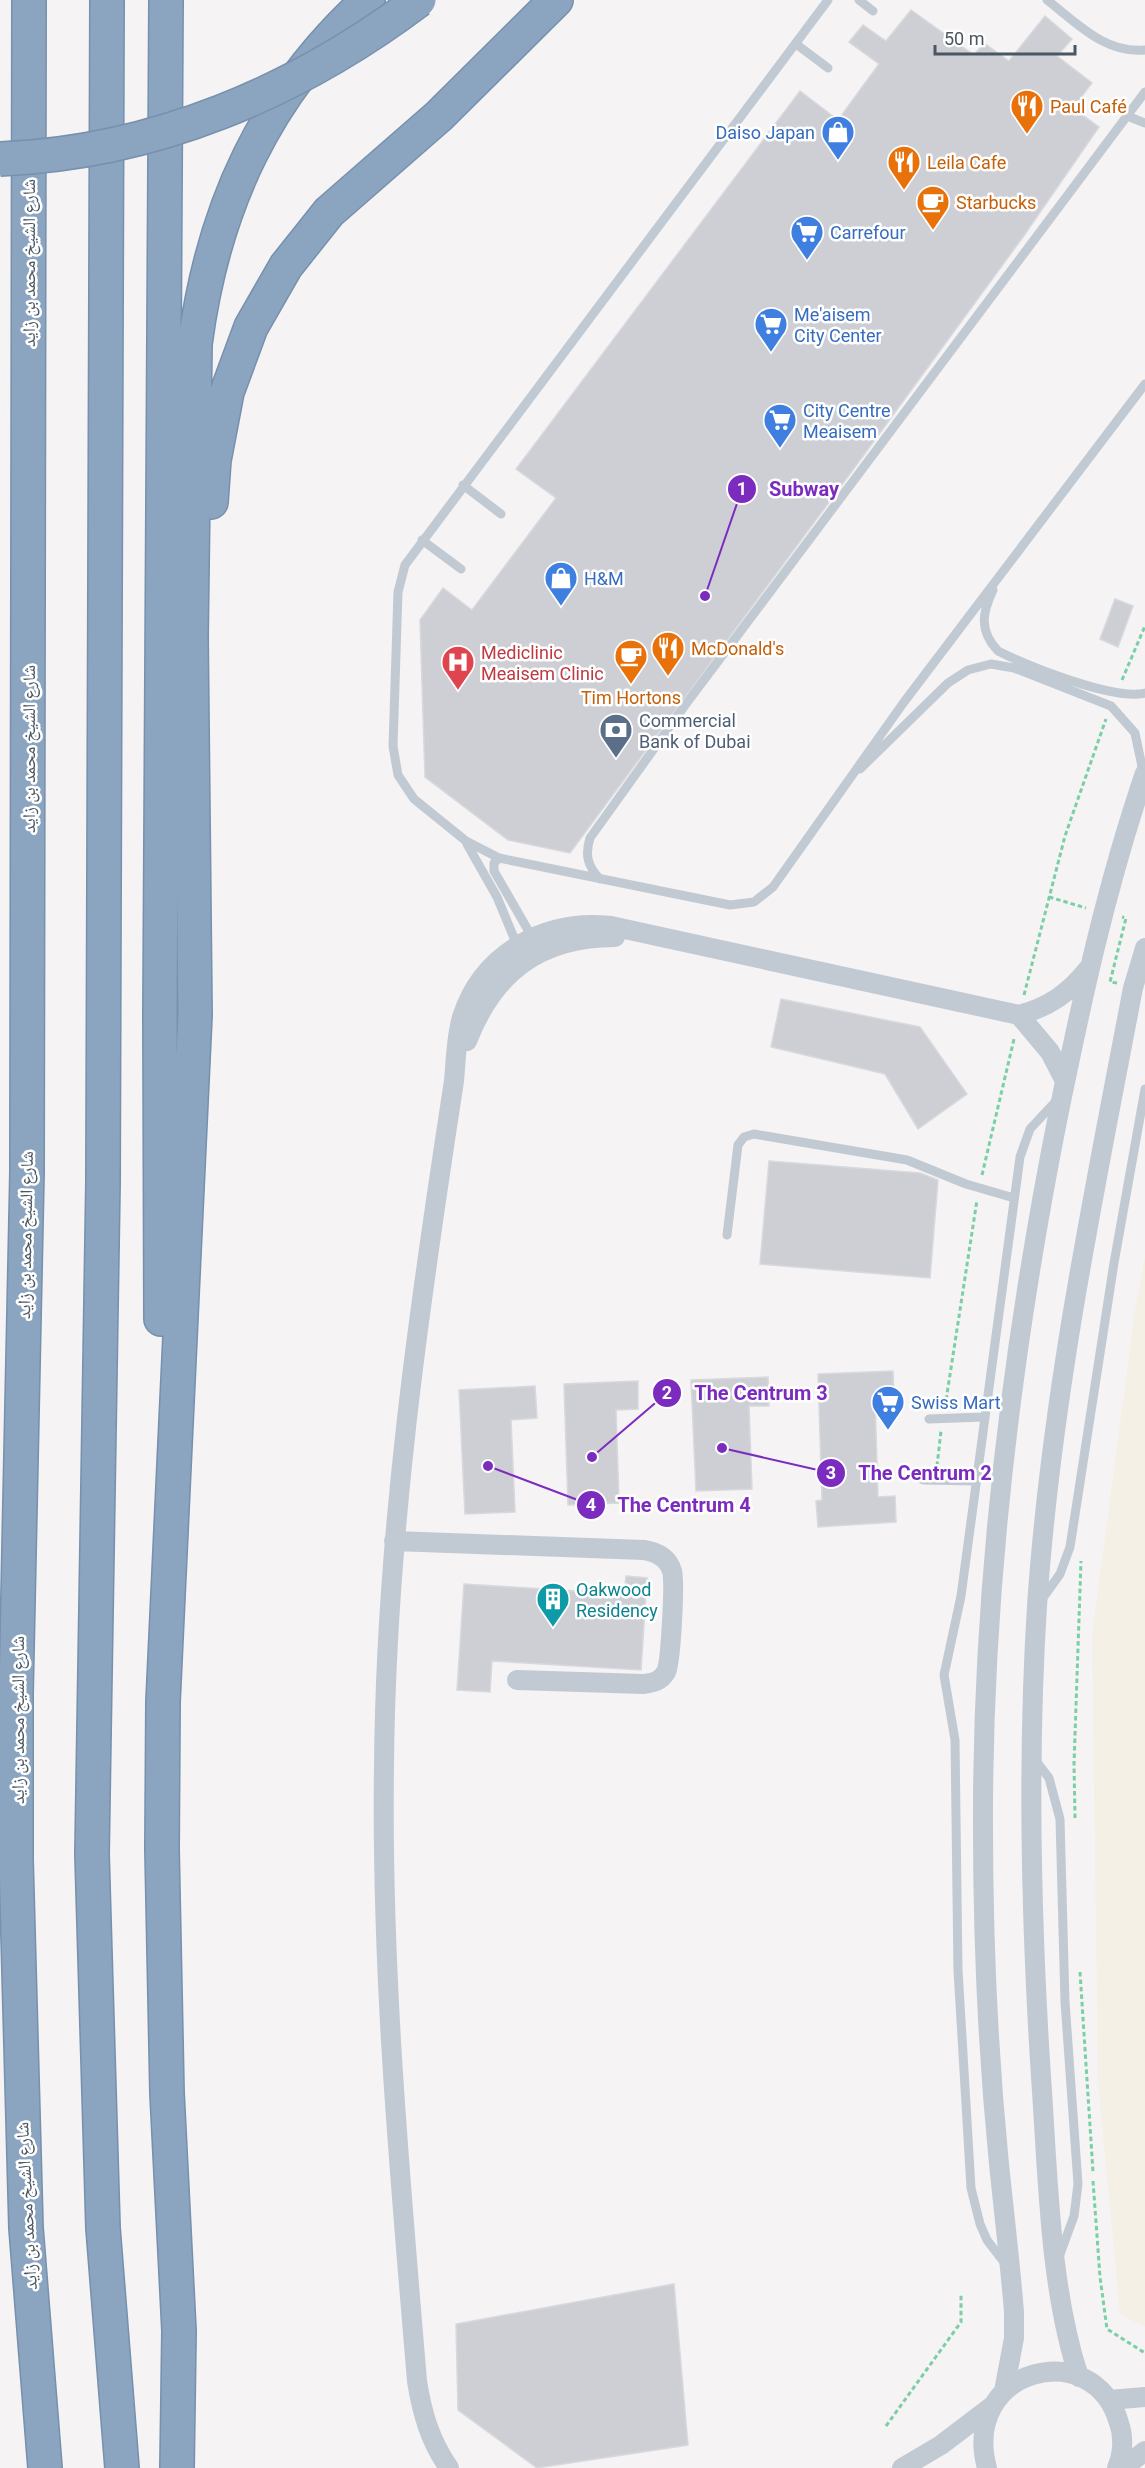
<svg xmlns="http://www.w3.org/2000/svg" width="1145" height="2468" font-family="Roboto,'Noto Naskh Arabic',sans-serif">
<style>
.sand{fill:#f5f0e5}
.building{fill:#cdcfd5;stroke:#d7d9de;stroke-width:1.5}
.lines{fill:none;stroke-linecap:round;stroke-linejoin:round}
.motorway-casing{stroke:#7690ad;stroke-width:36}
.path{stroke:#7ad0a6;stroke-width:3;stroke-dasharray:4.5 3;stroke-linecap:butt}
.service{stroke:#c1cad2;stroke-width:9}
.minor{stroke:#c1cad2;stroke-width:20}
.motorway{stroke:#8ba5c1;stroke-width:33}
.motorway-bridge-casing{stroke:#7690ad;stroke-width:36;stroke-linecap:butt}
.motorway-bridge{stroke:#8ba5c1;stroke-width:33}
.labels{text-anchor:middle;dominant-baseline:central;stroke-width:5;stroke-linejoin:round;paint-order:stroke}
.food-label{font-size:18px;fill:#c56008;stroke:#fff;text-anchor:start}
.shop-label{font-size:18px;fill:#366cbe;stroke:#fff;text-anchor:start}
.street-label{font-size:18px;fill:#4a5661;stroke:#fff}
.health-label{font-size:18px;fill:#be3a42;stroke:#fff;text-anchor:start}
.service-label{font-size:18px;fill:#4e5e75;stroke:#fff;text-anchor:start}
.culture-label{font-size:18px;fill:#0d838f;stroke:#fff;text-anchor:start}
.leader{fill:none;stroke:#7b2cbf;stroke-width:2}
.callout-dot{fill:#7b2cbf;stroke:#fff;stroke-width:2}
.mark-label{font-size:18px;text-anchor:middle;font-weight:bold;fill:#fff}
.callout-label{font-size:20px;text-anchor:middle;font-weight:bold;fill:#7b2cbf;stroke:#fff;stroke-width:5;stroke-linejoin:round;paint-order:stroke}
</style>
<rect width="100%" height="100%" fill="#f5f3f3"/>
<path class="sand" d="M1145,1257V2327L1120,2314L1098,2082L1092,1636L1135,1310Z"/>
<path class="building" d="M911,10L974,55L984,43L1009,61L1045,16L1072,39L1057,56L1092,83L1073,108L1099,127L1023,237L858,463L570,853L508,840L425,777L420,620L443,588L472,610L556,498L516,469L800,91L838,120L879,64L849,42L863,25L886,41Z
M1115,599L1133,606L1118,647L1100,639Z
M781,999L920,1027L967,1094L918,1129L885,1074L771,1047Z
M769,1161L920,1173L938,1180L930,1278L760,1264Z
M893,1371L894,1399L875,1400L878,1497L895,1496L896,1522L818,1527L816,1501L822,1500L818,1374Z
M768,1377L769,1406H749L752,1489L696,1491L691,1380Z
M638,1381V1409L616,1410L619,1503L568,1505L564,1384Z
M535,1386L537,1418L511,1420L515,1512L465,1514L459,1390Z
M626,1576L647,1578L641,1670L492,1661L490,1692L457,1690L464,1584L624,1594Z
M674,2284L688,2445L537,2468L458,2410L456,2324Z"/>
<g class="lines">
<g class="motorway-casing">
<path id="motorway" d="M29,0L27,1172L16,1694V1859L26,2228L45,2468
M107,0L103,1182L92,1854L103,2228L122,2468
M211,502L214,460L227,392L251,327L286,266L329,212L439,116L556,0
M161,1319L160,1015L166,0
M177,2468L179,2331L167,2093L162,1849L163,1702L195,1015L191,637L195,344C213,207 265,94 368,0"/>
</g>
<path class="path" d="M1122,680L1145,626
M1049,897L1086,908
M1117,983L1110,982L1126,918L1122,917
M1024,995L1065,836L1106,719
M982,1175L1014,1039
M945,1407L977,1200
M937,1466L941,1431
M1075,1818L1074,1764L1081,1561
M1080,1972L1093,2172
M1093,2181L1100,2277L1107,2329L1145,2353
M886,2426L961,2322V2293"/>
<path class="service" d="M828,0L405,565L398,592L393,746L398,775L414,799L466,841L499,858L730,905L754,902L773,887L904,702L1145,384
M859,0L873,11
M1047,0C1077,23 1105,54 1145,50
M796,44L828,68
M1127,116L1145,123
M463,485L501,514
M422,540L461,569
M993,590C982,613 979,631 998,651C1028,666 1114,701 1145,693
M860,769L948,683L968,670L991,664L1014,668L1111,706L1135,733L1144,776
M467,844L497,897L517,945
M499,858L494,863V871L532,937
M600,879C587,866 585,854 590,838L686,704L1145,92
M727,1235L738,1145L744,1137L754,1134L907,1160L966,1184L1014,1198
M929,1419L984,1417
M923,1480L976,1481
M1042,1599L1060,1574L1070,1547L1114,1263L1145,1089
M1033,1757L1049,1778L1060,1819L1065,2002L1078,2184L1074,2216L1059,2257
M1007,2266L987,2240L980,2224L971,2188L958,1970L955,1740L944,1675L961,1596L1020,1157L1030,1129L1057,1100"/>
<path class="minor" d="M1019,1015L1050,1052L1065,1081
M467,1041C494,972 540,937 615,937
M394,1541L644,1550C657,1552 668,1558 672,1571C675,1582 671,1662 666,1672C661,1681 653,1683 643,1684L517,1680
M1079,2377C1049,2287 1048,2173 1041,2077C1031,1921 1027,1763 1037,1606C1051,1398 1094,1193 1133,988L1145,948
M1004,2391L1014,2338V2312C1010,2262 1004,2213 999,2164C988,2053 983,1940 983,1828C982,1591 1011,1354 1057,1121C1081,1003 1106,887 1145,773
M1109,2400L1145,2397
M449,2468C430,2441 422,2413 417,2381C400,2176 381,1972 384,1765C386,1535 419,1308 454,1081C456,1060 456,1038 462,1017C483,952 546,919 611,926L1019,1015C1049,1007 1069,993 1088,969
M902,2468L941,2445L991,2407
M987,2468C960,2368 1094,2334 1119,2423C1124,2437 1123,2454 1117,2468
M1123,2468L1145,2451"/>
<use href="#motorway" class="motorway"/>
<g class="motorway-bridge-casing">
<path id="motorway-bridge" d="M0,159C154,153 297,92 419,0"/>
</g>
<use href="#motorway-bridge" class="motorway-bridge"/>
</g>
<defs>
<g id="restaurant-pin" transform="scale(1.725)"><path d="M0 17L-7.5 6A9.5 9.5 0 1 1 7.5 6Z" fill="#e8710a" stroke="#fff"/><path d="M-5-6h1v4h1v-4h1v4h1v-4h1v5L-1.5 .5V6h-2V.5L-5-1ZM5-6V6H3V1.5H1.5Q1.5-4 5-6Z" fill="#fff"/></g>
<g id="shop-pin" transform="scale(1.725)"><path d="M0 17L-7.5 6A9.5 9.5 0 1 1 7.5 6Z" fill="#3f7fe0" stroke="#fff"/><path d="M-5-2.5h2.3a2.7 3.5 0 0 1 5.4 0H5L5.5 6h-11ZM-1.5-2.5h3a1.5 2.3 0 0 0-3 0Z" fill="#fff"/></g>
<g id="cafe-pin" transform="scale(1.725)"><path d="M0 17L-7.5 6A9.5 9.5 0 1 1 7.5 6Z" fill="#e8710a" stroke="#fff"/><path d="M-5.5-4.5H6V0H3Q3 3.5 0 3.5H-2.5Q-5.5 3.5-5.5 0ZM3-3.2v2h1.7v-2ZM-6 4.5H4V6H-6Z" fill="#fff"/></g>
<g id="supermarket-pin" transform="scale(1.725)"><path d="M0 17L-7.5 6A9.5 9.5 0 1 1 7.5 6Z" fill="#3f7fe0" stroke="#fff"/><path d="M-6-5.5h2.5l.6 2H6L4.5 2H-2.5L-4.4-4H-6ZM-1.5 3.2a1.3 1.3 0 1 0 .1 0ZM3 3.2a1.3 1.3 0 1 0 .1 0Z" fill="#fff"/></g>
<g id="hospital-pin" transform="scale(1.725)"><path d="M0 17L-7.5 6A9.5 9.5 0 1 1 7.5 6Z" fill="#e0444e" stroke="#fff"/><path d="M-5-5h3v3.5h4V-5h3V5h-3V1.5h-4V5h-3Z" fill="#fff"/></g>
<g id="bank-pin" transform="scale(1.725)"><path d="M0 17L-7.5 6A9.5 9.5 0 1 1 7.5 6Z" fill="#5c6f8a" stroke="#fff"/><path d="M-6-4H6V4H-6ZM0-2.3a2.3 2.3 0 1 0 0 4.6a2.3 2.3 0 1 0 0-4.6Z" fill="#fff"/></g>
<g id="building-pin" transform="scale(1.725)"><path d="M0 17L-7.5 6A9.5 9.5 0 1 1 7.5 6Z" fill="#0f9aa8" stroke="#fff"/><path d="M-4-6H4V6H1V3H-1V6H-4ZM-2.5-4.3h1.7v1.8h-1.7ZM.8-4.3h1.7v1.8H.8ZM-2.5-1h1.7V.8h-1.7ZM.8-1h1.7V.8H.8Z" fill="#fff"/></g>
</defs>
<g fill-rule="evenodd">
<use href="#restaurant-pin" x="1027" y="106"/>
<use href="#shop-pin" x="838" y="132"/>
<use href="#restaurant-pin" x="904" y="162"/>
<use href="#cafe-pin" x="933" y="202"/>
<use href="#supermarket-pin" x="807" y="232"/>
<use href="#supermarket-pin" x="771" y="324"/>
<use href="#supermarket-pin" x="780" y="420"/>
<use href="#shop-pin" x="561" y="578"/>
<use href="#restaurant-pin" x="668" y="648"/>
<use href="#cafe-pin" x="631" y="656"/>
<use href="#hospital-pin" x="458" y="662"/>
<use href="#bank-pin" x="616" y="730"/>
<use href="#supermarket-pin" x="888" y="1402"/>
<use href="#building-pin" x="553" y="1599"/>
</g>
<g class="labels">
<g class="food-label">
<text x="1050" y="106">Paul Café</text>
<text x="927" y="162">Leila Cafe</text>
<text x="956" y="202">Starbucks</text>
<text x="691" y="648">McDonald's</text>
<text x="631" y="697" text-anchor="middle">Tim Hortons</text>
</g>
<g class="shop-label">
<text x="815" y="132" text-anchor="end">Daiso Japan</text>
<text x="830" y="232">Carrefour</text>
<text x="794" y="314">Me'aisem<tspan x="794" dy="21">City Center</tspan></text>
<text x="803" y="410">City Centre<tspan x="803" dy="21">Meaisem</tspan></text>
<text x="584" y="578">H&amp;M</text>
<text x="911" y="1402">Swiss Mart</text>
</g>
<g class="street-label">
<text transform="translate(28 263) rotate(-90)">شارع الشيخ محمد بن زايد</text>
<text transform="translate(28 749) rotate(-90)">شارع الشيخ محمد بن زايد</text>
<text transform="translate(25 1235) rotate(-89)">شارع الشيخ محمد بن زايد</text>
<text transform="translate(17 1720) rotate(-90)">شارع الشيخ محمد بن زايد</text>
<text transform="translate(26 2206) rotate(-93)">شارع الشيخ محمد بن زايد</text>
</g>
<g class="health-label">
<text x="481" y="652">Mediclinic<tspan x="481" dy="21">Meaisem Clinic</tspan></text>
</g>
<g class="service-label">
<text x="639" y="720">Commercial<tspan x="639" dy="21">Bank of Dubai</tspan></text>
</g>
<g class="culture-label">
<text x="576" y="1589">Oakwood<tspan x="576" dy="21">Residency</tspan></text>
</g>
</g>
<path class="leader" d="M705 596L742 489M592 1457L667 1393M722 1448L831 1473M488 1466L591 1505"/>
<g class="callout-dot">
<circle cx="705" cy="596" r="6"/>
<circle cx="592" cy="1457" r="6"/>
<circle cx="722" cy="1448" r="6"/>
<circle cx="488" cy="1466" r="6"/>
<circle cx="742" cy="489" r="15"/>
<circle cx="667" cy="1393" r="15"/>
<circle cx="831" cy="1473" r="15"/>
<circle cx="591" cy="1505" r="15"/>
</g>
<g class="mark-label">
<text x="742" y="495">1</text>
<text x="667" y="1399">2</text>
<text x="831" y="1479">3</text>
<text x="591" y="1511">4</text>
</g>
<g class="callout-label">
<text x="804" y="496">Subway</text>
<text x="761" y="1400">The Centrum 3</text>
<text x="925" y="1480">The Centrum 2</text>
<text x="684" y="1512">The Centrum 4</text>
</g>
<path d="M935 45v9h140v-9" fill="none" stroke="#4a5661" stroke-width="3"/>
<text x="944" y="45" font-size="18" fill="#4a5661" stroke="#ffffff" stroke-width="4.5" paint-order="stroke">50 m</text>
</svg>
